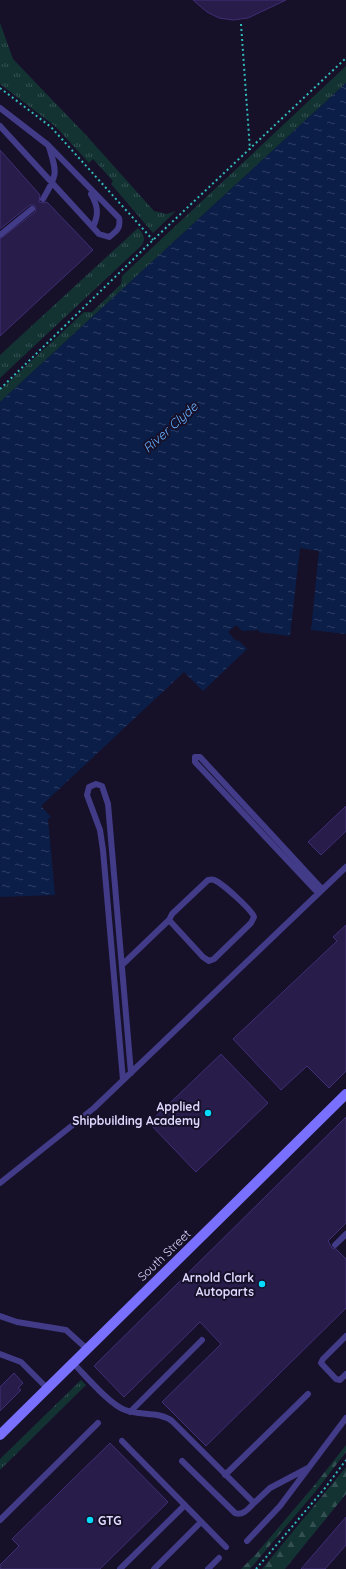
<svg xmlns="http://www.w3.org/2000/svg" width="346" height="1569" font-family="Quicksand,sans-serif">
<style>
.grass{fill:url(#grass-tufts)}
.forest{fill:url(#forest-firs)}
.water{fill:url(#water-ripples)}
.building{fill:#281c4a;stroke:#402e76}
.lines{fill:none;stroke-linecap:round;stroke-linejoin:round}
.path{stroke:#30bcba;stroke-width:2;stroke-dasharray:2 3;stroke-linecap:butt}
.lane{stroke:#423b88;stroke-width:6}
.secondary{stroke:#7a70ff;stroke-width:10}
.poi-dot{fill:#05daff;stroke:#161029;stroke-width:1.5}
.labels{text-anchor:middle;dominant-baseline:central;stroke-width:4;stroke-linejoin:round;paint-order:stroke}
.poi-label{font-size:12px;font-weight:bold;fill:#dfd9ff;stroke:#161029;text-anchor:end}
.street-label{font-size:12px;fill:#dfd9ff;stroke:#161029}
.water-label{font-size:13px;font-style:italic;fill:#67b1ff;stroke:#161029}
</style>
<defs>
<pattern id="grass-tufts" width="24" height="20" patternUnits="userSpaceOnUse"><rect width="24" height="20" fill="#133333"/><path d="M3 7l-1-3M5 7V3M7 7l1-3M15 17l-1-3M17 17v-4M19 17l1-3" fill="none" stroke="#355052"/></pattern>
<pattern id="forest-firs" width="22" height="20" patternUnits="userSpaceOnUse"><rect width="22" height="20" fill="#133333"/><path d="M5 1l3.5 6h-7zM16 11l3.5 6h-7z" fill="#355052"/></pattern>
<pattern id="water-ripples" width="26" height="14" patternUnits="userSpaceOnUse"><rect width="26" height="14" fill="#0b1e48"/><path d="M2 4q2-2 4 0t4 0M15 11q2-2 4 0t4 0" fill="none" stroke="#2e3e63"/></pattern>
</defs>
<rect width="100%" height="100%" fill="#161029"/>
<path class="grass" d="M0,23L13,59L85,134L154,211L167,214L176,211L153,233L111,184L113,181L93,159L89,163L56,127L0,84Z
M346,66V83L0,402V390L84,312H92L121,284L122,276Z
M138,228C143,233 147,239 141,246L0,378V355Z
M81,1380L86,1385L0,1470V1459Z"/>
<path class="forest" d="M346,1445V1452L316,1491L250,1569H241L256,1554L313,1487Z
M346,1467V1494L285,1569H262Z"/>
<path class="water" d="M346,83V634L311,630L319,551L300,548L290,636L259,632V630L242,631L236,625L228,632L235,640L239,641L247,649L203,691L184,672L41,806L51,817L48,819L55,895L0,897V402Z"/>
<path class="building" d="M193,0H286L248,18L233,20L219,18L207,12Z
M0,150L40,195L39,202L43,203L47,202L93,250L0,336V239L35,212L36,209L34,205H30L0,229Z
M346,806V831L321,855L308,842Z
M346,925V1071L329,1088L307,1066L281,1090L233,1039L337,941L333,937Z
M221,1054L268,1103L196,1172L149,1123Z
M346,1117V1223L328,1241L332,1248L336,1249L346,1259V1308L206,1446L162,1402L221,1344L200,1322L124,1397L94,1366Z
M14,1373L23,1383L18,1388L21,1390L0,1411V1387Z
M110,1443L168,1502L100,1569H0V1565L19,1546L12,1539Z
M346,1517V1545L325,1569H301Z"/>
<g class="lines">
<path class="path" d="M241,24L250,150
M0,88L51,127L153,240
M0,389L153,240L346,58
M256,1569L325,1488L346,1460"/>
<path class="lane" d="M0,108L48,145L119,218C121,228 117,231 109,237L99,234L0,126
M91,194C98,206 99,214 93,227
M43,199C58,174 57,173 49,147
M0,235L32,209
M318,893L195,762V757H200L322,889
M122,965L169,920L172,914L208,880C210,880 212,879 214,880C221,882 252,910 254,917L251,923L214,959L209,961L203,957L169,920
M123,1080L103,850L100,830L87,795L89,787L96,784L102,786L108,804L131,1073
M0,1183L94,1108L346,867
M335,1245L346,1234
M0,1316L17,1322L66,1330L87,1349
M346,1336L323,1359L321,1363L336,1379L340,1380L346,1374
M0,1354L21,1362L47,1388
M73,1363C85,1375 110,1405 125,1410C140,1416 159,1411 172,1421L254,1503C248,1509 243,1516 235,1513L182,1461
M130,1412L202,1340
M122,1441L226,1547
M225,1475L308,1394
M254,1503L270,1488L308,1468
M0,1520L98,1423
M247,1541L280,1506L346,1418
M120,1569L185,1505
M154,1569L201,1522
M208,1569L219,1558"/>
<path class="secondary" d="M0,1435L346,1094"/>
</g>
<g class="poi-dot">
<circle cx="208" cy="1113" r="4"/>
<circle cx="262" cy="1284" r="4"/>
<circle cx="90" cy="1520" r="4"/>
</g>
<g class="labels">
<g class="poi-label">
<text x="200" y="1106">Applied<tspan x="200" dy="14">Shipbuilding Academy</tspan></text>
<text x="254" y="1277">Arnold Clark<tspan x="254" dy="14">Autoparts</tspan></text>
<text x="98" y="1520" text-anchor="start">GTG</text>
</g>
<g class="street-label">
<text transform="translate(164 1255) rotate(-44)">South Street</text>
</g>
<g class="water-label">
<text transform="translate(170 427) rotate(-42)">River Clyde</text>
</g>
</g>
</svg>
